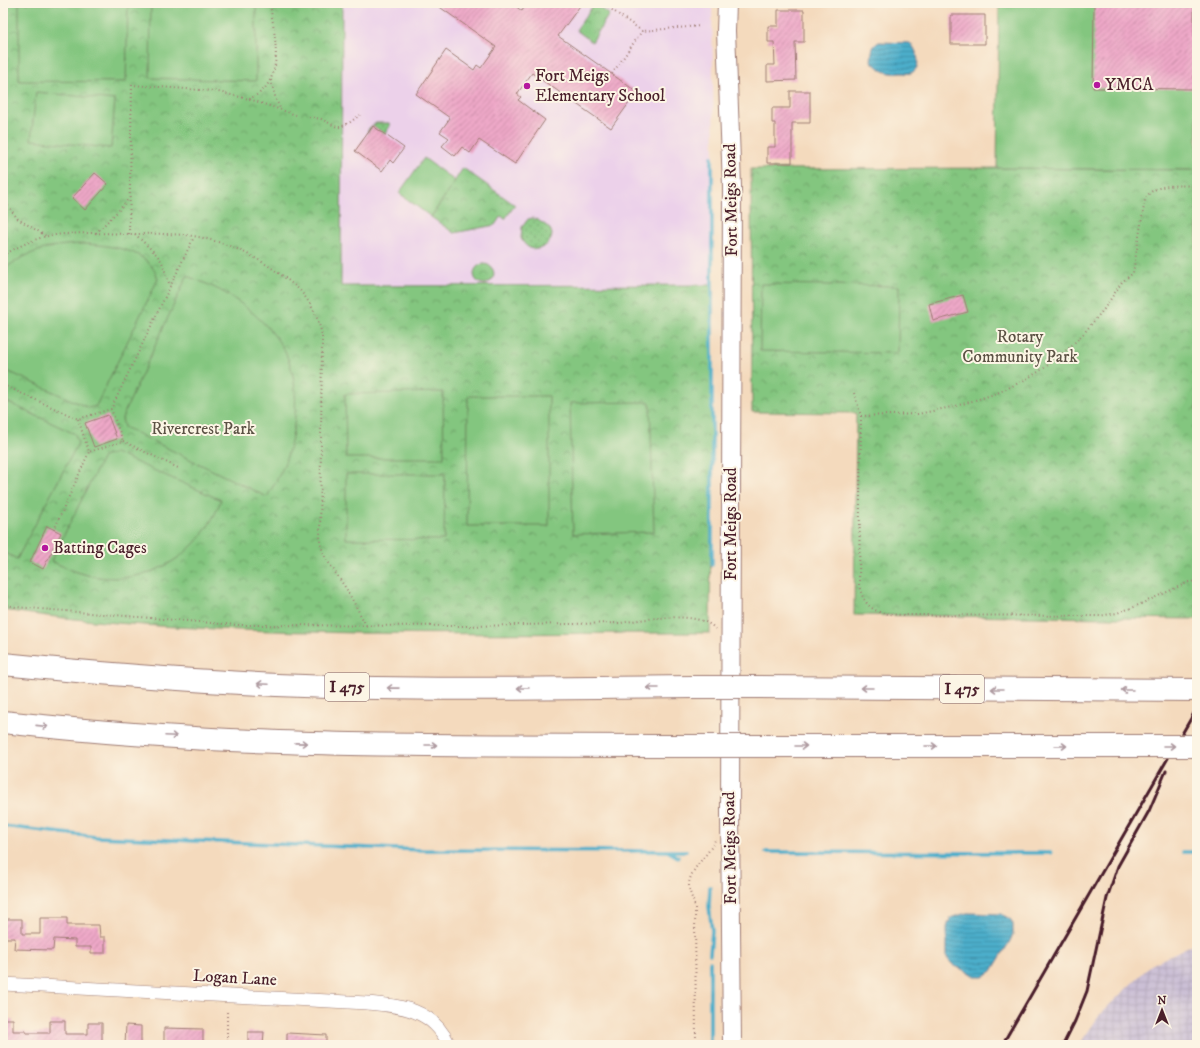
<svg xmlns="http://www.w3.org/2000/svg" width="1200" height="1048" font-family="'IM FELL DW Pica',serif">
<style>
.built{fill:#ecd1ea}
.industrial{fill:url(#industrial-grid)}
.grass{fill:url(#grass-dots);stroke:#667255}
.park{fill:url(#park-crowns);stroke:#667255}
.garden{fill:#83c67f;stroke:#667255}
.water{fill:url(#water-rules);stroke:#4b667b}
.lines{fill:none;stroke-linecap:round;stroke-linejoin:round}
.stream{stroke:#4caecb;stroke-width:3.5}
.building{fill:url(#building-hatch)}
.street-casing{stroke:#9f7c74;stroke-width:14}
.secondary-casing{stroke:#9f7c74;stroke-width:20}
.highway-casing{stroke:#9f7c74;stroke-width:24}
.path{stroke:#9f7c74;stroke-width:2;stroke-dasharray:1 3;stroke-linecap:butt}
.street{stroke:#fff;stroke-width:13}
.secondary{stroke:#fff;stroke-width:18}
.highway{stroke:#fff;stroke-width:22}
.rail{stroke:#4a1f2b;stroke-width:3}
.highway-bridge-casing{stroke:#9f7c74;stroke-width:24;stroke-linecap:butt}
.highway-bridge{stroke:#fff;stroke-width:22}
.oneway{stroke:#ae9aa0}
.poi-dot{fill:#b5179e;stroke:#fcf5e5;stroke-width:1.5}
.labels{text-anchor:middle;dominant-baseline:central;stroke-width:4;stroke-linejoin:round;paint-order:stroke}
.shield{fill:#fcf5e5;stroke:#7f5f63;stroke-width:1}
.shield-label{font-size:16px;font-weight:bold;fill:#4a1f2b}
.poi-label{font-size:17px;fill:#4a1f2b;stroke:#fcf5e5;text-anchor:start}
.street-label{font-size:17px;fill:#4a1f2b;stroke:#fcf5e5}
.park-label{font-size:17px;fill:#5b5144;stroke:#fcf5e5}
</style>
<defs>
<pattern id="industrial-grid" width="8" height="8" patternUnits="userSpaceOnUse"><rect width="8" height="8" fill="#cbbfd5"/><path d="M0 4h8M4 0v8" fill="none" stroke="#b0a4b7"/></pattern>
<pattern id="grass-dots" width="8" height="8" patternUnits="userSpaceOnUse"><rect width="8" height="8" fill="#83c67f"/><path d="M2 2h.1M6 6h.1" fill="none" stroke="#6da068" stroke-width="1.8" stroke-linecap="round"/></pattern>
<pattern id="park-crowns" width="20" height="18" patternUnits="userSpaceOnUse"><rect width="20" height="18" fill="#83c67f"/><path d="M2 6a3 3 0 1 1 6 0M12 15a3 3 0 1 1 6 0" fill="none" stroke="#6da068"/></pattern>
<pattern id="water-rules" width="6" height="5" patternUnits="userSpaceOnUse"><rect width="6" height="5" fill="#4caecb"/><path d="M0 2.5h6" fill="none" stroke="#418da5"/></pattern>
<pattern id="building-hatch" width="6" height="6" patternUnits="userSpaceOnUse"><rect width="6" height="6" fill="#eea8c8"/><path d="M-1 1l2-2M0 6l6-6M5 7l2-2" fill="none" stroke="#c388a3"/></pattern>
</defs>
<rect width="100%" height="100%" fill="#fcf5e5"/>
<filter id="ink" filterUnits="userSpaceOnUse"><feTurbulence type="fractalNoise" baseFrequency=".025" numOctaves="2"/><feDisplacementMap in="SourceGraphic" scale="8" xChannelSelector="R" yChannelSelector="G"/><feConvolveMatrix kernelMatrix="1 2 1 2 8 2 1 2 1" color-interpolation-filters="sRGB"/></filter>
<filter id="wash" filterUnits="userSpaceOnUse"><feTurbulence type="fractalNoise" baseFrequency=".012" numOctaves="4" result="noise"/><feDisplacementMap in="SourceGraphic" scale="16" xChannelSelector="R" yChannelSelector="G"/><feGaussianBlur stdDeviation="0.9" result="paint"/><feColorMatrix in="noise" values="0 0 0 0 0 0 0 0 0 0 0 0 0 0 0 0 0 1.4 0 .05"/><feComposite in="paint" operator="in"/></filter>
<g filter="url(#wash)">
<rect width="100%" height="100%" fill="#f4dabd"/>
<path class="built" d="M342,3H712L714,168L713,285L340,286Z"/>
<path class="industrial" d="M1197,942V1045H1079L1101,1013L1151,965Z"/>
<path class="grass" d="M376,123H389L390,126L385,134L373,126L367,133L369,128Z
M533,218C538,220 549,226 551,231C557,243 531,261 521,238L522,227L528,219Z"/>
<path class="park" d="M3,3H342L341,286L713,285L710,633C554,633 397,636 241,630C161,627 82,622 3,610Z
M594,4L609,14L592,42L576,30Z
M463,168L515,205L505,219L501,216L495,225L454,233L431,217Z
M997,168L1197,170V619L854,615L856,413L752,412L751,169Z
M474 274a10 10 0 1 1 20 0a10 10 0 1 1-20 0Z"/>
<path class="garden" d="M19,3H128L126,82L19,81Z
M151,3H256V81L150,78Z
M999,3H1197V170L997,168Z
M36,92L115,100L111,148L31,140Z
M424,158L455,181L431,217L399,193Z
M87,244C109,246 138,248 152,267C155,270 156,275 158,279L96,406L89,408L3,369V270C29,250 55,244 87,244Z
M187,276C202,282 218,288 231,297C252,310 275,331 286,354C300,384 297,425 287,456C283,471 274,484 267,497L124,427L122,418Z
M761,284L899,286L898,353L760,351Z
M443,392L444,458H346L345,394Z
M468,396H549V526H467Z
M3,400L75,434L78,443L17,559L3,552Z
M650,402L654,532L573,534L570,403Z
M115,453L221,500C201,553 154,584 98,577C82,575 66,568 51,561L103,457Z
M346,474H445L444,540L346,539Z"/>
<path class="water" d="M879,42L910,43C917,49 923,68 911,73C909,74 904,73 901,73C887,74 882,72 871,61C872,53 871,46 879,42Z
M967,913L1002,914L1011,920L1013,924V934L1010,941L992,971L983,977H978L953,965L947,958V928L948,923L951,918L956,916Z"/>
<g class="lines">
<path class="stream" d="M712,565V157
M3,826L96,837L423,850L686,851
M669,852L678,857
M766,852L1051,853
M1183,852H1197
M710,954L712,931L709,906L710,887
M710,962V1045"/>
</g>
<g id="blocks">
<path class="building" d="M434,3H511L522,11L527,3H582L558,36L637,92L611,128L532,73L517,94L521,97L518,100L545,120L515,164L479,140L470,153L462,147L455,156L442,146L449,138L440,132L450,118L416,94L446,50L474,70L477,65L481,68L496,47Z
M1094,3H1194V41H1197V51H1194V89L1093,88Z
M778,10H804V42H795L796,80L767,81V65H775L774,42H768V26H778Z
M951,15H985V44H951Z
M790,91H810V123H792V163H767V147H775V123H772V108H790Z
M373,126L404,148L393,163L390,160L382,171L355,151Z
M95,173L108,184L85,210L72,198Z
M963,295L968,312L933,321L929,304Z
M108,415L117,439L94,447L85,423Z
M47,526L61,533L43,569L30,562Z
M40,918H67V925H99L100,937H105V953H91V947H75V940L54,939L53,950L14,949L15,938H3V919H22V934H40Z
M3,1019H13V1031H26V1033H50V1021H65V1034H88V1023H102V1045H3Z
M126,1025L141,1026V1045H125Z
M164,1028L203,1029V1045H164Z
M248,1032H264L263,1045H248Z
M287,1033L326,1035V1045H287Z"/>
</g>
</g>
<g filter="url(#ink)">
<use href="#blocks" fill-opacity="0" stroke="#9f7c74" stroke-width="1"/>
<g class="lines">
<g class="street-casing">
<path id="street" d="M3,984L367,1003C402,1006 433,1009 449,1045"/>
</g>
<g class="secondary-casing">
<path id="secondary" d="M727,3L726,31L732,186L730,812L732,1045"/>
</g>
<g class="highway-casing">
<path id="highway" d="M3,664C103,674 203,682 304,686C433,691 563,688 692,687
M758,687L1197,690
M3,722C95,732 187,739 279,742C417,747 554,745 692,746
M762,746H1142"/>
</g>
<path class="path" d="M602,3L642,31L700,26
M612,74L642,31
M271,80L276,100L280,108
M249,99C253,97 259,94 262,91C285,69 273,30 270,3
M309,117L321,119L337,127H340L349,123L360,115
M3,145L5,3
M3,199L18,219L46,236
M96,233L121,208L129,198
M129,234L132,85L214,91L249,99L296,115
M135,234L157,255L162,262L170,286
M3,255C16,248 33,239 48,236C73,232 101,233 127,234C149,234 171,233 193,236C228,242 261,258 289,281C293,285 299,288 302,293C313,306 319,320 322,336L320,543L325,557L347,590L366,625
M3,385L78,419L111,409
M854,393L861,416L859,585C865,612 880,614 904,615L1099,616L1117,613L1134,607L1189,582L1197,581
M861,416L918,414L956,406L995,394L1023,381L1043,369L1069,348L1084,333L1104,309L1122,282L1133,273L1145,200C1153,181 1180,187 1197,185
M78,419L89,452L123,441L111,409L194,237
M123,441L180,469
M54,530L89,452
M3,604L16,607L237,625L467,626L621,623C642,619 701,610 715,629
M227,1045V1009
M696,1045L695,906C693,900 690,894 689,887C688,869 709,856 715,840"/>
<use href="#street" class="street"/>
<use href="#secondary" class="secondary"/>
<use href="#highway" class="highway"/>
<path class="rail" d="M1002,1045L1197,708
M1063,1045L1075,1021L1087,991L1107,898L1118,866L1149,811L1166,771"/>
<g class="highway-bridge-casing">
<path id="highway-bridge" d="M692,687H758
M692,746H762
M1142,746H1197"/>
</g>
<use href="#highway-bridge" class="highway-bridge"/>
</g>
<defs><path id="oneway-shaft" d="M-6 0H5M1.5-3L5.5 0L1.5 3" fill="none" stroke-width="1.6" stroke-linecap="round" stroke-linejoin="round"/></defs>
<g class="oneway">
<use href="#oneway-shaft" transform="translate(263 684) rotate(-177)"/>
<use href="#oneway-shaft" transform="translate(393 688) rotate(-179)"/>
<use href="#oneway-shaft" transform="translate(523 688) rotate(180)"/>
<use href="#oneway-shaft" transform="translate(653 688) rotate(180)"/>
<use href="#oneway-shaft" transform="translate(867 688) rotate(-180)"/>
<use href="#oneway-shaft" transform="translate(997 689) rotate(-180)"/>
<use href="#oneway-shaft" transform="translate(1127 690) rotate(-180)"/>
<use href="#oneway-shaft" transform="translate(42 726) rotate(6)"/>
<use href="#oneway-shaft" transform="translate(171 736) rotate(3)"/>
<use href="#oneway-shaft" transform="translate(301 743) rotate(1)"/>
<use href="#oneway-shaft" transform="translate(431 745)"/>
<use href="#oneway-shaft" transform="translate(801 746)"/>
<use href="#oneway-shaft" transform="translate(931 746)"/>
<use href="#oneway-shaft" transform="translate(1061 746)"/>
<use href="#oneway-shaft" transform="translate(1169 746)"/>
</g>
</g>
<g class="poi-dot">
<circle cx="1097" cy="85" r="4"/>
<circle cx="527" cy="86" r="4"/>
<circle cx="45" cy="548" r="4"/>
</g>
<g class="labels">
<g class="shield">
<rect x="325" y="673" width="44" height="28" rx="3"/>
<rect x="940" y="675" width="44" height="28" rx="3"/>
</g>
<g class="shield-label">
<text x="347" y="687">I 475</text>
<text x="962" y="689">I 475</text>
</g>
<g class="poi-label">
<text x="535" y="76">Fort Meigs<tspan x="535" dy="20">Elementary School</tspan></text>
<text x="1105" y="85">YMCA</text>
<text x="53" y="548">Batting Cages</text>
</g>
<g class="street-label">
<text transform="translate(731 200) rotate(-91)">Fort Meigs Road</text>
<text transform="translate(731 524) rotate(-90)">Fort Meigs Road</text>
<text transform="translate(730 848) rotate(-91)">Fort Meigs Road</text>
<text transform="translate(235 978) rotate(3)">Logan Lane</text>
</g>
<g class="park-label">
<text x="1020" y="337">Rotary<tspan x="1020" dy="20">Community Park</tspan></text>
<text x="203" y="429">Rivercrest Park</text>
</g>
</g>
<rect width="1200" height="1048" fill="none" stroke="#fcf5e5" stroke-width="16"/>
<g transform="translate(1162 1010)" stroke="#fcf5e5" stroke-width="3" paint-order="stroke">
<path d="M0-3L7 15L0 10L-7 15Z" fill="#4a1f2b"/>
<text y="-6" font-size="11" font-weight="bold" text-anchor="middle" fill="#4a1f2b">N</text>
</g>
</svg>
